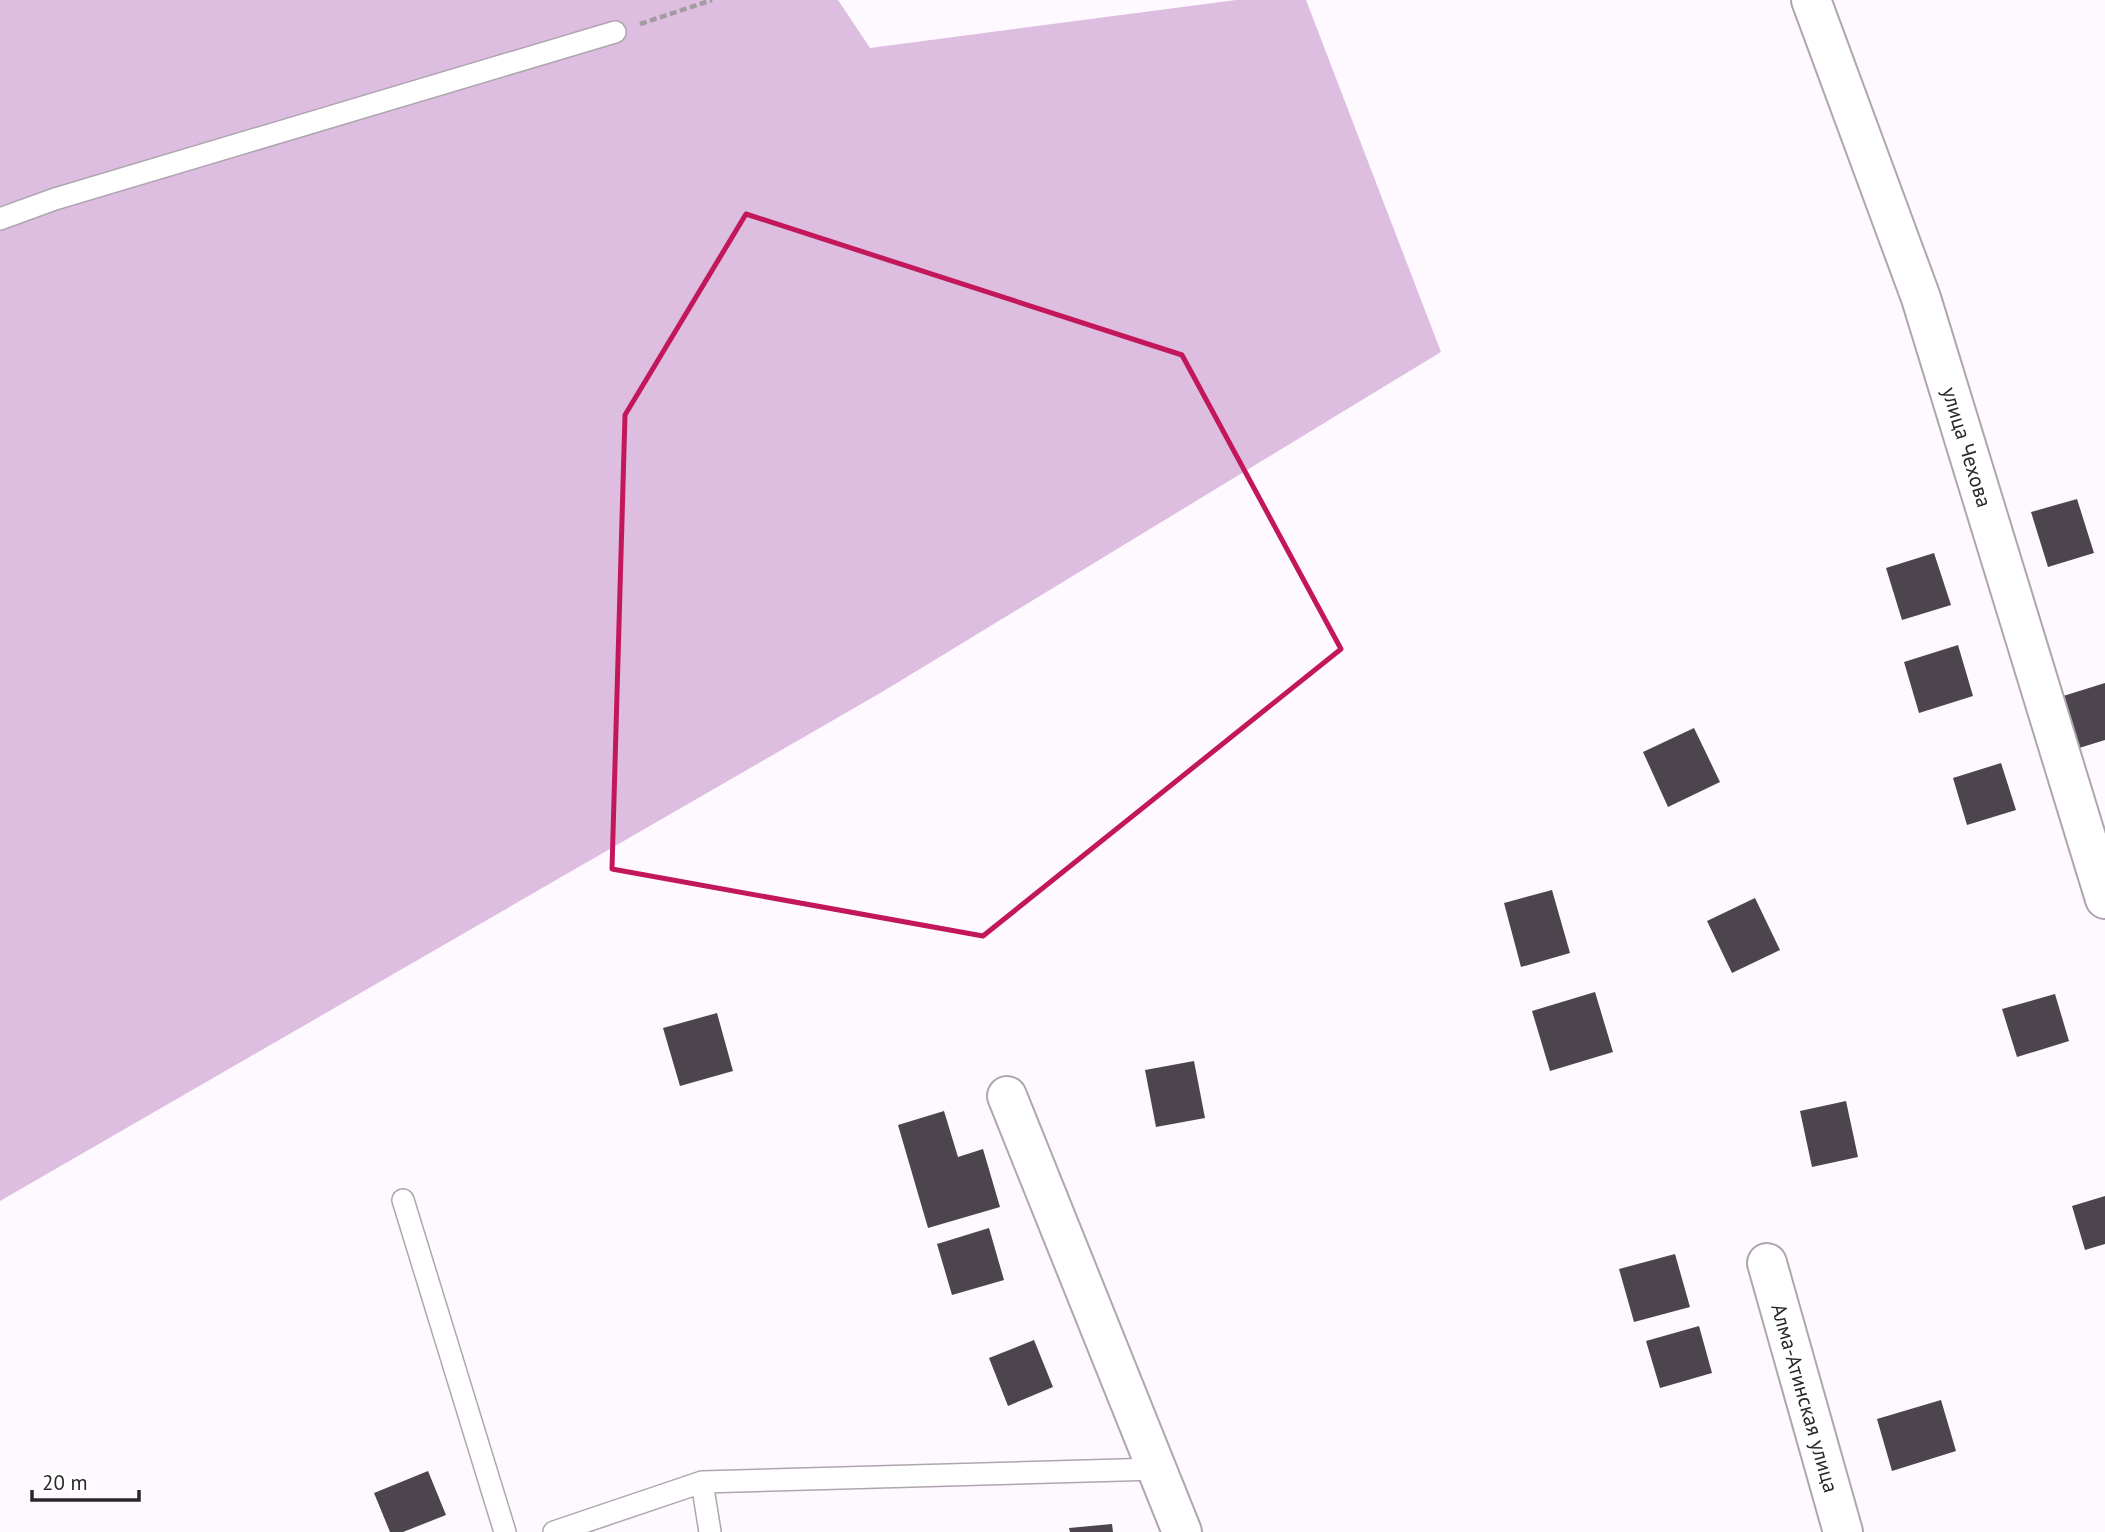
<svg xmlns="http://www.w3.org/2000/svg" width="2105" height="1532" font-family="'PT Sans',sans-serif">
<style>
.green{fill:#ddbee0}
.building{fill:#4d454e}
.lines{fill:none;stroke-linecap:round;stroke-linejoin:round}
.service-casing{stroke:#afa5b0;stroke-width:24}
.minor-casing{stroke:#afa5b0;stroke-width:42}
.path{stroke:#a19ca1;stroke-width:4.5;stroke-dasharray:7 3.5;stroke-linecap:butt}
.service{stroke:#fff;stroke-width:21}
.minor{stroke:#fff;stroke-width:38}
.marked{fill:none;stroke:#c2185b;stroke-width:5;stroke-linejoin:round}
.labels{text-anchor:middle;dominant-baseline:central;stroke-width:7;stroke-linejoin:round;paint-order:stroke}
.street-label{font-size:21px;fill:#2a262a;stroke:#fff}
</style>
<rect width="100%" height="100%" fill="#fef9fe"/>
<path class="green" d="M0,0H838L870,48L1236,0H1306L1441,352L882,692L0,1201Z"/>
<path class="building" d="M2077,499L2094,553L2048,567L2031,512Z
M1934,553L1951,605L1902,620L1886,568Z
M1958,645L1973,696L1919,713L1904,662Z
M2105,683V740L2076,749L2060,697Z
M1694,728L1720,782L1668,807L1643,752Z
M2001,763L2016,810L1967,825L1953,778Z
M1552,890L1570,953L1521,967L1504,903Z
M1755,898L1780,950L1732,973L1707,921Z
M1595,992L1613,1052L1550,1071L1532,1011Z
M2055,994L2069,1041L2017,1057L2002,1009Z
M717,1013L733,1071L680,1086L663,1028Z
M1194,1061L1205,1118L1156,1127L1145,1070Z
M1846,1101L1858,1157L1812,1167L1800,1111Z
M944,1111L958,1157L983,1149L1000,1207L928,1228L898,1125Z
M2105,1196V1244L2085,1250L2072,1206Z
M989,1228L1004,1280L952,1295L937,1244Z
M1675,1254L1690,1307L1634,1322L1619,1269Z
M1699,1326L1712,1373L1660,1388L1646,1341Z
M1034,1340L1053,1387L1008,1406L989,1358Z
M1941,1400L1956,1451L1892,1471L1877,1419Z
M428,1471L446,1515L403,1532H390L374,1493Z
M1112,1524L1113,1532H1070L1069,1528Z"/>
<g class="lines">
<g class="service-casing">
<path id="service" d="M0,219L55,199L615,32
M403,1200L505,1532
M702,1482L710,1532
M554,1532L702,1482L1157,1469"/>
</g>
<g class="minor-casing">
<path id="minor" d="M1811,0L1921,298L2105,899
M1007,1096L1182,1532
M1767,1263L1843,1532"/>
</g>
<path class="path" d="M640,24L712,0"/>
<use href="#service" class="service"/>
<use href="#minor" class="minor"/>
</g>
<path class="marked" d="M746,214L1182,355L1341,649L983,936L612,869L625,415Z"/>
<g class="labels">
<g class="street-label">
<text transform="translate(1967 447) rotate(73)">улица Чехова</text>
<text transform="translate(1805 1398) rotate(74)">Алма-Атинская улица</text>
</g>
</g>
<path d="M32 1490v10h107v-10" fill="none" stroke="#2a262a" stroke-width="3.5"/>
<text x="42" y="1490" font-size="21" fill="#2a262a" stroke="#ffffff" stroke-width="5" paint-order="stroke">20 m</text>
</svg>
